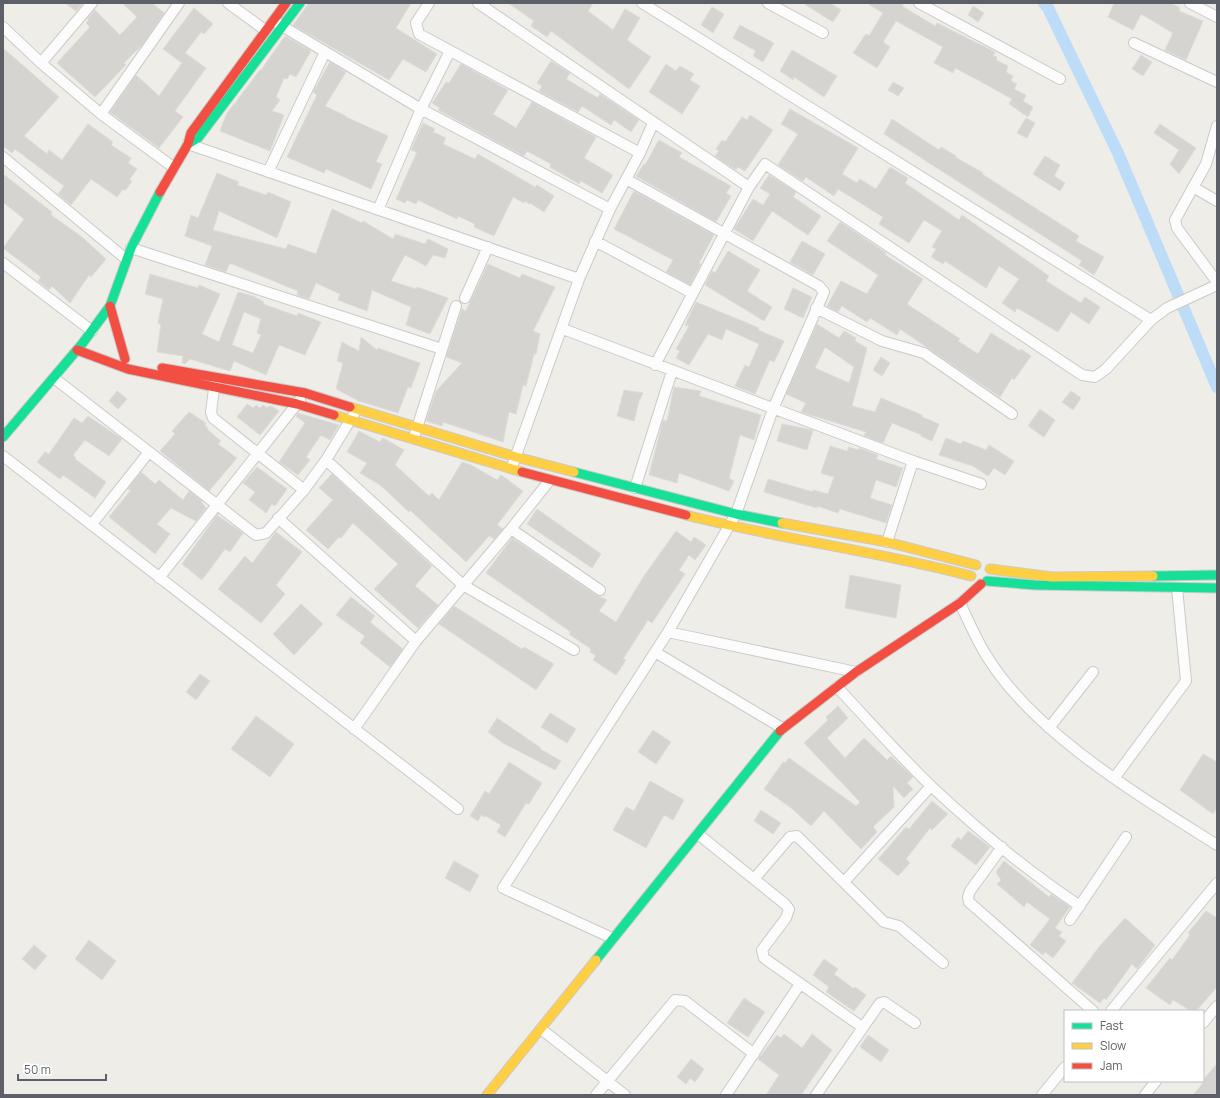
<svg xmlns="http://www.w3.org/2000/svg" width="1220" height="1098" font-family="Manrope,sans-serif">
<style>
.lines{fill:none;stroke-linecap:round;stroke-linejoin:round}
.canal{stroke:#bcdcf8;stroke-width:12}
.building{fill:#d5d4d1;stroke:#dedcd7;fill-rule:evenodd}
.street-casing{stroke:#cacac9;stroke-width:12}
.fast-casing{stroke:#cacbca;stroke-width:11}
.slow-casing{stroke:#cacbca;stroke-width:11}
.jam-casing{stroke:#cacbca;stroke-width:11}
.street{stroke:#fcfcfc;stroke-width:10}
.fast{stroke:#16e098;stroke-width:9}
.slow{stroke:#ffcf43;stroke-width:9}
.jam{stroke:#f24e42;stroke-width:9}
</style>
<rect width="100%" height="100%" fill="#eeede8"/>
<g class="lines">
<path class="canal" d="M1044,3L1048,8L1118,153L1217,387"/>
</g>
<path class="building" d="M65,3H83L76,11Z
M122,3H152L164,13L143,44L124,63L126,65L95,97L57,63L90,27L86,23L89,20L87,19L95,10L120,35L137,17Z
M309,3H411L396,28L437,54L426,72L403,59L389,80L293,25Z
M508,3H593L588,11L613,30L625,9L640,18L627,40L651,57L629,89L551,31L547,37L531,26L534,21Z
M803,3H830L841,10L833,22Z
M867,3H904L902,6L935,26L937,23L995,52L993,56L997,57L996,60L1008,66L1006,72L1013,76L1011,81L1017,84L1014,89L1026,95L1023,101L1033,107L1028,117L1009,104L1012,99L978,80L955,68L953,73L934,63L943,47L896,21L883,42L890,47L877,68L853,53L866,34L869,36L883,13Z
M1114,3H1171L1180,8L1179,11L1203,21L1186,60L1165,50L1173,33L1141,14L1133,30L1108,17Z
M973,6L984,13L978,22L968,15Z
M712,7L724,14L713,33L701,25Z
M194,8L213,24L204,34L201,32L185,53L206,68L175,111L183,117L159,148L110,112L136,75L159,96L182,63L163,49Z
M740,25L774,43L763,62L753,56L756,51L733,38Z
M285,36L311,51L296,77L290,74L287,79L284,78L276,97L280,100L272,111L284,115L270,151L220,131L227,113L234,104H235L238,99L260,70H261Z
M3,48L59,97L24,136L47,154L49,150L62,160L88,124L113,142L111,145L131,158L128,163L137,169L129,180L132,181L125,191L123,189L117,197L91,179L71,205L58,194L64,186L15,149L12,153L3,146Z
M792,50L837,76L824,97L794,77L793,80L780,71Z
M1141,55L1152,62L1143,76L1132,69Z
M551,61L570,73L566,79L598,98L600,94L639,120L631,132L614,120L611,125L582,106L578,112L539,91L542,86L537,83Z
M330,62L346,72L325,106L346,116V117L388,136L376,162L382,164L371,189L326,169L324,173L287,157L317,95L313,92Z
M461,64L508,90L493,114L516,128L532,102L596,137L584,158L613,175L602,193L581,181L579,184L550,167L551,164L527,151L524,156L438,110L440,108L432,103L446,82L449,83Z
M666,64L676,71L680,66L694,74L690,80L700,86L682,114L649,92Z
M893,82L904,88L898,96L888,90Z
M790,109L858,148L842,174L857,183L860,179L876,189L890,167L908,178L905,183L959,220L962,215L1049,276L1046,281L1081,303L1085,297L1100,307L1089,324L1071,312L1058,332L1017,308L1015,312L1002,303L1019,279L999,266L986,288L945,261L943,264L931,257L936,249L932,247L942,231L924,220L909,243L879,224L883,217L838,189L834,196L806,177L803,181L778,165L798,134L781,124Z
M750,115L773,130L745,171L738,167L736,170L715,156L719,151L716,149L722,140L725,142L742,117L747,120Z
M1026,118L1035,123L1027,138L1017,133Z
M892,119L939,150L941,147L956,156L955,157L983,173L982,174L1079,236L1076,241L1104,257L1094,275L1079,265L1082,261L884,134Z
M423,123L435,129L433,132L446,138L443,144L475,159L478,154L535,187L537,185L554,196L544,212L530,203L529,204L525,201L524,203L513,197L494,236L474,227L475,224L458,216L457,219L418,200L416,204L407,200L405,203L396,199L417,152L411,150Z
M1160,124L1196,148L1179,174L1170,164L1179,150L1154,133Z
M659,140L682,153L679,157L731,186L726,193L731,196L716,222L636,176L644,164L645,165Z
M1045,156L1060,165L1054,176L1065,183L1060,191L1033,174Z
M217,173L239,182L237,185L266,195L268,192L291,202L277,238L219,211L213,230L286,249L288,244L316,254L332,209L362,223L363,221L393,239L395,234L425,244L428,239L448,249L445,258L433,255L426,266L405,255L391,281L416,289L417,287L448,298L430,334L406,325L411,307L372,290L367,311L338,300L340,294L316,283L309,299L297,295L298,291L232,264H229L226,272L205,265L212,246L185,236L191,215L198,218Z
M3,174L52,212L51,215L82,237L106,259L91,277L89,275L70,303L52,286L49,290L38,281L41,277L3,248L24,219L3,202Z
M769,175L796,192L793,197L821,216L808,235L772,211L753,241L734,229L753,199L763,205L770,194L760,188Z
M634,191L714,235L699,263L701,264L690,285L666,272L673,260L614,229Z
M840,222L886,253L885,255L923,279L907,304L960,339L958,341L978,354L991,333L1020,351L1021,349L1031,356L1014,380L1012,378L1000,397L900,329L897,335L870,318L867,322L842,306L838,312L827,306L841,281L867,294L878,275L827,241Z
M802,241L825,254L813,275L790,262Z
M728,251L760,270L747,291L772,307L764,321L705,285L712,271L715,273Z
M488,264L520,278L522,274L555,287L533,331L540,334L536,354H534L526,386L523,385L516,414L509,412L503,442L443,422L442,426L426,421L436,391L462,363L446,357L462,309L466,311Z
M150,274L198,288L199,285L220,294L202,334L219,342L238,292L253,296L264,302L263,304L297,316L298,313L321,322L305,355L279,345L266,375L234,361L230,371L190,359L185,364L182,363L183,356L157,352L161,324L158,323L163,299L145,294ZM244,312L261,319L257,333L261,335L253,353L232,345Z
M793,288L812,297L803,318L784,309Z
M696,302L759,328L758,330L784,341L774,362L770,360L755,394L735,386L745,365L749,367L759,344L726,329L722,340L708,334L689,365L676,358L680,351L676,349L689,326L685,325Z
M817,324L839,338L844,331L856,338L855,341L867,348L852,406L875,412L881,398L922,415V417L939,424L932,441L921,436L922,435L892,423L883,443L864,436L866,432L801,412L806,403L786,394ZM825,347L854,367L849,383L815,368Z
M361,337L377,350L378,348L420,363L411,388L408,387L398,413L359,401L336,389L343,363L337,361L342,342L359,351Z
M881,357L890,363L882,376L873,370Z
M674,387L701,391L699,396L761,415L754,440L740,435L729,478L734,481L729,491L679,473L677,483L649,475L663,420L667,421Z
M624,390L643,393L639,401L634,421L617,416Z
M117,391L127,399L118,409L109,401Z
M1071,391L1081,398L1073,410L1062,402Z
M247,404L253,408L256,405L260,408L263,405L267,408L269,406L273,407L279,411L260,435L237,417Z
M1040,409L1055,420L1044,437L1028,426Z
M189,412L206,423L205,425L209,431L221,441L218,444L237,458L209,491L160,451L175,434L172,431Z
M298,413L339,425L330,440L321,435L306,457L310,460L298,475L279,462L305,423L296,416Z
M88,416L122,439L109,456L85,440L73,455L76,458L75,459L106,482L95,498L63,475L60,479L37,462L45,452L49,454L74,418L82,423Z
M782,424L813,430L807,450L777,441Z
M359,431L380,442L382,438L385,439L404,450L395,465L429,496L432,493L439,500L462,462L471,465L497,480L501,475L523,491L497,525L503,529L494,539L489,536L466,562L410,510L409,512L380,485L360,473L367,463L347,452Z
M946,438L961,444L963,441L986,450L989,445L1014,461L1005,475L994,468L988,476L973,466L939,455Z
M830,446L847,451L849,447L858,450L859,448L878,455L876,459L903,468L896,487L876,480L870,498L892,505L886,523L840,509L838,513L817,506V508L764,492L768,479L813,492V490L828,494L834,477L821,473Z
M257,467L287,489L275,506L272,504L266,513L249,500L255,492L243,483Z
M141,472L155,484L159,480L183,500L189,491L202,501L201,502L206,508L196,521L171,508L157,524L170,534L155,554L109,517L131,490L128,489Z
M332,474L432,566L415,586L438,605L418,628L374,589L398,564L353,523L341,538L339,537L328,549L306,530L333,500L319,488Z
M537,509L601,554L592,568L527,524Z
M217,515L243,533L230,552L225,549L202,580L182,564Z
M676,531L691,542L694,537L706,545L695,560L689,555L679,570L685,574L652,623L648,620L623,659L626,660L616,675L593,660L596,656L590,652L591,649L569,634L571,632L486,573L512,538L596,595L607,600L599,611L616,622L644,576Z
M276,532L302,552L276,585L285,594L261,623L218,589L245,556L252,563Z
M850,575L901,585L896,618L845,608Z
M351,597L375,616L370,622L403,649L390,667L360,643L365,636L336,615Z
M301,604L323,624L294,655L273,634Z
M454,606L522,649L524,647L554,664L536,690L439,624Z
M200,674L210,681L196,700L186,692Z
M838,706L848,718L827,738L845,758L864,738L887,760L891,756L913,777L907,783L913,789L904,798L893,786L894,807L873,827L877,832L861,849L824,811L811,826L790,807L764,789L783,762L785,763L789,758L856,806L860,802L804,743L828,720L826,717Z
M550,713L576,729L567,743L541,727Z
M256,716L294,744L270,777L231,749Z
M497,718L541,748L540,749L561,761L555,770L503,743L488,732Z
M653,730L671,742L656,764L638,752Z
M1203,754L1217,762V808L1213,814L1180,790Z
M509,762L542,783L529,804L526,803L505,837L497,832L501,825L486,816L485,817L481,815L478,821L470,816L485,791L489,794Z
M650,781L684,800L673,820L664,815L646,848L613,830L626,807L634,811Z
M932,801L948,814L932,830L930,828L906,859L910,863L898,876L878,859L906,827L909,829Z
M761,810L781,823L773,834L754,821Z
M968,831L990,847L976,865L951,846L958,837L961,840Z
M454,861L479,875L470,892L445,878Z
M1004,861L1049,897L1051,894L1070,907L1055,928L1062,932L1059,936L1066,941L1053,958L1045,952L1043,955L1030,945L1050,919L1027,902L1024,907L997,884L1001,880L996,872Z
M1206,911L1217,918V987L1196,1011H1191L1173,1000L1170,1005L1146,988L1170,958L1172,960L1190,935L1188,933Z
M1125,918L1155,945L1137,969L1132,964L1106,1000L1104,998L1100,1003L1072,983L1099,947Z
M89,940L116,961L102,980L75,959Z
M34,945L47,956L35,970L22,959Z
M824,959L838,969L834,974L854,989L855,987L866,995L854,1011L826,992L829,987L813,975Z
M744,998L765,1012L748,1037L727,1023Z
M784,1034L802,1048L812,1034L832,1050L801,1095H766L779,1075L758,1059L777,1035L781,1038Z
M868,1035L889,1050L881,1062L860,1047Z
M691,1059L704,1069L695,1082L690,1078L686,1084L677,1077Z
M1217,1064V1095H1193L1203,1083L1201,1082Z"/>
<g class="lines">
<g class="street-casing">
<path id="street" d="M228,3L265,30
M429,3L416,23L419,34L640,153
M478,3L749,187
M642,3L1151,320L1167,308L1217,285
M768,3L823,33
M919,3L1060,79
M1190,3L1217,17
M277,23L421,109L610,209
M3,27L41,63L101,114L173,167
M1134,43L1217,82
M41,63L92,3
M101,114L179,3
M1217,126L1206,164L1175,220L1177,228L1217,282
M188,144L579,279L513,464
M3,157L126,259
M268,172L325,52
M1193,187L1217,201
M378,210L421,109L450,51
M595,241L692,293
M131,248L442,349
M3,263L92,331
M579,279L610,209L640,153L653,123
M465,298L488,247
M816,308L882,341L924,353L1012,414
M563,329L913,461L887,542
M655,365L749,187L765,164L1082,375L1095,377L1106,369L1151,320
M54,378L256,535L266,533L304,490L326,460L354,414
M215,381L211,412L213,418L304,490
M415,434L456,306
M3,456L458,809
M326,460L463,585L574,650
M913,461L981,484
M635,488L672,371
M278,518L416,641
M92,524L149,452
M511,529L600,590
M159,578L300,400
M960,603C968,620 976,639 986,655C1034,734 1140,796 1217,845
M668,632L856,672
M655,652L782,728
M837,687C868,720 898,754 931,786C977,829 1027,871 1080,906
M1049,728L1093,672
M354,729L416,641L511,529L550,480
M1115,777L1186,681L1177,588
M698,834L785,904L789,909L786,918L762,950L764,958L862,1027
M1002,847L970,891L968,897L969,902L1093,1011
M754,879L790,837L797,836L884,922L899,926L943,963
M844,882L931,786
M1070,920L1126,837
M612,938L503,888L668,632L729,526L736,514L773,409L824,292L819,286L626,179
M1111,1011L1217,883
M1203,1023L1217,1006
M541,1029L625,1095
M596,1095L675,1000L685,1001L754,1054
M726,1095L800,984
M816,1095L880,1003L884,1002L915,1023
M1042,1095L1065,1067
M1145,1095L1156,1081"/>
</g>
<g class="fast-casing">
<path id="fast" d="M188,144L198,138L300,3
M3,437L82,344L110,306L131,248L160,192
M574,472L736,514L782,523
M1153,576L1217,575
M987,581L1035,585L1217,588
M596,960L780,731"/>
</g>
<g class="slow-casing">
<path id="slow" d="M350,407L516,457L574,472
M334,415L522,472
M686,515C780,539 877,551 971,576
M782,523L887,542L976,565
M990,569L1052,577L1153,576
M487,1095L596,960"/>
</g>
<g class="jam-casing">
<path id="jam" d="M160,192L188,144L191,133L286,3
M110,306L125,359
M77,350L128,369L297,404L334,415
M162,368L305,393L350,407
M522,472L686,515
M780,731L856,672L960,603L981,584"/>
</g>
<use href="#street" class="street"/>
<use href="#fast" class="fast"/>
<use href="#slow" class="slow"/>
<use href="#jam" class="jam"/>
</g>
<rect width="1220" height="1098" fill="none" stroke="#5d6167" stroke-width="8"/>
<rect x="1064" y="1010" width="140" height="72" fill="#ffffff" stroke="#bec0c2"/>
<rect x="1072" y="1023" width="20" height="6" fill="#16e098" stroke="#bec0c2"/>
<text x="1100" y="1030" font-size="12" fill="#5d6167">Fast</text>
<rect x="1072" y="1043" width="20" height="6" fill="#ffcf43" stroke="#bec0c2"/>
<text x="1100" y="1050" font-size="12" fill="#5d6167">Slow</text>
<rect x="1072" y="1063" width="20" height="6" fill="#f24e42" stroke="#bec0c2"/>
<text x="1100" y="1070" font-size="12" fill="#5d6167">Jam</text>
<path d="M18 1074v6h88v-6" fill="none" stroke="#5d6167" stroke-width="2"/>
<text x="24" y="1074" font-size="12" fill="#5d6167" stroke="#ffffff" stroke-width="3" paint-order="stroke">50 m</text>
</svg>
